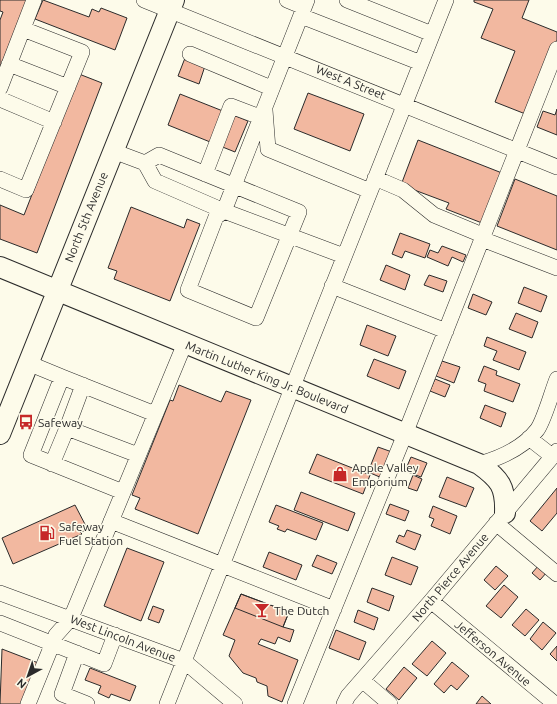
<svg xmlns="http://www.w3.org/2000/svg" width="557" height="704" font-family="Ubuntu,sans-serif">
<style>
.building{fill:#f2b8a0;stroke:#2b2b2b}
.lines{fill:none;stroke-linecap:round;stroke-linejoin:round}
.minor-casing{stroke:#2b2b2b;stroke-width:16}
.major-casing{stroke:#2b2b2b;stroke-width:22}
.minor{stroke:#fdfbea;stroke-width:15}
.major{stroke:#fdfbea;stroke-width:20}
.labels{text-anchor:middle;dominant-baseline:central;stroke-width:3;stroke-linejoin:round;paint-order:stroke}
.street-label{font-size:12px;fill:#2b2b2b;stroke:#fdfbea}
.poi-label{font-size:12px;fill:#2b2b2b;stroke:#fdfbea;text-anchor:start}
</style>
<rect width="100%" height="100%" fill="#fdfbea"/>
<path class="building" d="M0,0H27L0,68V20L3,12L0,11Z
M43,0L89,17L92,9L99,12L101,8L127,18L115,50L35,19Z
M474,0H529L522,18L557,32V40L528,115L495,102L515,51L481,38L493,9L474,2Z
M185,58L205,66L199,84L178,76Z
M79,74L102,83L37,253L0,239V205L24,215Z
M308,93L364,114L350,151L294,129Z
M180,94L248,121L235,152L168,125Z
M557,109V135L537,127L543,111L555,115Z
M418,140L502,173L482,223L446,209L449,203L401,185Z
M515,179L557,196V250L497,226Z
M131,207L184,228L187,219L200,224L170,301L114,279L117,271L108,268Z
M400,233L430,244L425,258L405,251L402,258L392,254Z
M442,246L466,255L463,262L452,257L448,266L427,257L430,250L438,253Z
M386,265L410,275L405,290L380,280Z
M429,275L447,281L443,292L424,285Z
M524,287L547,296L541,312L518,303Z
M473,294L492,302L486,315L468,308Z
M516,313L538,322L532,338L509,329Z
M367,325L396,336L388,356L360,345Z
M487,337L526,352L519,370L493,360L497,351L484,346Z
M374,359L406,371L399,389L367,376Z
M442,361L460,367L454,383L436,376Z
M484,366L497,371L496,375L520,384L513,402L484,391L486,384L478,381Z
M435,379L450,385L445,397L430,391Z
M179,385L221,402L226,391L251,400L198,534L135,509L140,498L132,495L170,400L173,401Z
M485,405L506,413L501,427L480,418Z
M378,447L392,452L382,478L368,472Z
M317,454L370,475L363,494L309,473Z
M411,457L427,463L421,477L405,471Z
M413,475L422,479L417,491L408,488Z
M447,477L474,488L466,507L439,497Z
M557,488V513L542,531L530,521Z
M301,492L355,513L348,531L294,510Z
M390,504L409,511L405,521L386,514Z
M75,505L88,530L80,532L82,534L13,564L2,538Z
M276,505L323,523L316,540L287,529L285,532L277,529L279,526L269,522Z
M433,506L457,516L450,534L431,526L434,519L429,517Z
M407,530L421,535L415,550L396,542L399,535L404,537Z
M127,548L164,562L141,621L104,606Z
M269,552L302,565L296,580L263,567Z
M317,555L337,563L332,574L312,566Z
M392,557L418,567L411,585L385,575Z
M539,565L547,572L540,580L532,573Z
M496,566L508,576L495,590L484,580Z
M504,585L518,597L501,618L486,606Z
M372,588L394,596L389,611L367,602Z
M241,594L289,612L283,627L294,630L290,642L278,637L275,644L261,639L258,644L298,660L282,702L268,696L267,686L257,682L256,678L243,673L229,656L235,640L223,635Z
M241,594L289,612L283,627L235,608Z
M153,606L164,610L159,623L148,619Z
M526,609L539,620L525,636L512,625Z
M358,610L378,618L374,630L354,622Z
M543,622L556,633L542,650L530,639Z
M336,630L366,642L359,660L329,648Z
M432,641L446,653L427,676L412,664Z
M557,646V661L550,654Z
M2,649L41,664L25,704H0Z
M452,662L469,676L457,690L451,685L444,693L434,684Z
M404,667L417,678L399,700L386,689Z
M90,668L136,686L130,701L111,694L109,698L98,693L101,686L85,680Z
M482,696L491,704H476Z"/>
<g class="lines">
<g class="minor-casing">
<path id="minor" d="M144,0L557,167
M287,0L304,7
M307,0L224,211L344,256
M347,0L432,34
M301,16L421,63
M190,54L271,88
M9,64L68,87
M0,88L34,0
M0,99L54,122
M265,110L268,149L370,191
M113,151L145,163L159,155L299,212L256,318L188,290L216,217L224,211L155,181L145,163
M205,174L231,106L260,117
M375,178L403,190L434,215L475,232
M0,179L26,190L82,52L23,29
M482,239L557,268
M332,286L446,331
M28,363L62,377
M83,385L67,428L138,455
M529,438L552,456
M52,464L67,428
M479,464C500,458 523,448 537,430C544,421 552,391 557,379
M123,492L31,455L62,377L155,414
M111,521L334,609
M496,523L557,574
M0,593L184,661L235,704
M431,601L555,704
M0,623L104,664L115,635
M77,653L62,694L87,704
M362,680L390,704
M28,704L56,635L71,618L185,343
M167,704L446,0
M295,704L405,434L557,49
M344,704L348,696L431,601L557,451"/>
</g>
<g class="major-casing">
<path id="major" d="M0,267L479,464C500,479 506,487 505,513
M0,434L174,0"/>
</g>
<use href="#minor" class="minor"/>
<use href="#major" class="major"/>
</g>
<defs>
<g id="bus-bare" transform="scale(1.2)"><path d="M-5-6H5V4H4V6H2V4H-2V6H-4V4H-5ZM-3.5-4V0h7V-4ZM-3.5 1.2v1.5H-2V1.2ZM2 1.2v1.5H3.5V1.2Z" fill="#c62828" stroke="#fdfbea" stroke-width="2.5" paint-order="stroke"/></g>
<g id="shop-bare" transform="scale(1.2)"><path d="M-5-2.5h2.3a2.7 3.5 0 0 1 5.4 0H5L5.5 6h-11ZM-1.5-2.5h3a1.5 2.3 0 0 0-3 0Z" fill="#c62828" stroke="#fdfbea" stroke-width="2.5" paint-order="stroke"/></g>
<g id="fuel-bare" transform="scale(1.2)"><path d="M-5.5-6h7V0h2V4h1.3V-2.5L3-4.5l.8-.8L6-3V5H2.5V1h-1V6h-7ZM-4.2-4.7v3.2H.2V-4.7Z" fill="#c62828" stroke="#fdfbea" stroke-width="2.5" paint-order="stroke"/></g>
<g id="bar-bare" transform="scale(1.2)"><path d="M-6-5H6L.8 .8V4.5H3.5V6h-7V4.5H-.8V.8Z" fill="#c62828" stroke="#fdfbea" stroke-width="2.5" paint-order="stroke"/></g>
</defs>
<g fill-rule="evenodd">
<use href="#bus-bare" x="26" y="422"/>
<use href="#shop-bare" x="340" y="474"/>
<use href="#fuel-bare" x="47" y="533"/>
<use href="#bar-bare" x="262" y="610"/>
</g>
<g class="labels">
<g class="street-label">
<text transform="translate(351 82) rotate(22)">West A Street</text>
<text transform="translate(86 217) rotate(-68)">North 5th Avenue</text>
<text transform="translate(267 377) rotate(22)">Martin Luther King Jr. Boulevard</text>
<text transform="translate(450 577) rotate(-50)">North Pierce Avenue</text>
<text transform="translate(123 638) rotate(21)">West Lincoln Avenue</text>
<text transform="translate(493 653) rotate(40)">Jefferson Avenue</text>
</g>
<g class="poi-label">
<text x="38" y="422">Safeway</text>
<text x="352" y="467">Apple Valley<tspan x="352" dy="14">Emporium</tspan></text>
<text x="59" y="526">Safeway<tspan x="59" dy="14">Fuel Station</tspan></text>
<text x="274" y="610">The Dutch</text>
</g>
</g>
<g transform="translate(28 676) rotate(220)" stroke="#fdfbea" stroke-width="3" paint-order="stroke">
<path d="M0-3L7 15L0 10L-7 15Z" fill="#2b2b2b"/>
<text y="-6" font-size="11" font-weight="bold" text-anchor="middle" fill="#2b2b2b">N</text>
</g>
</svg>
